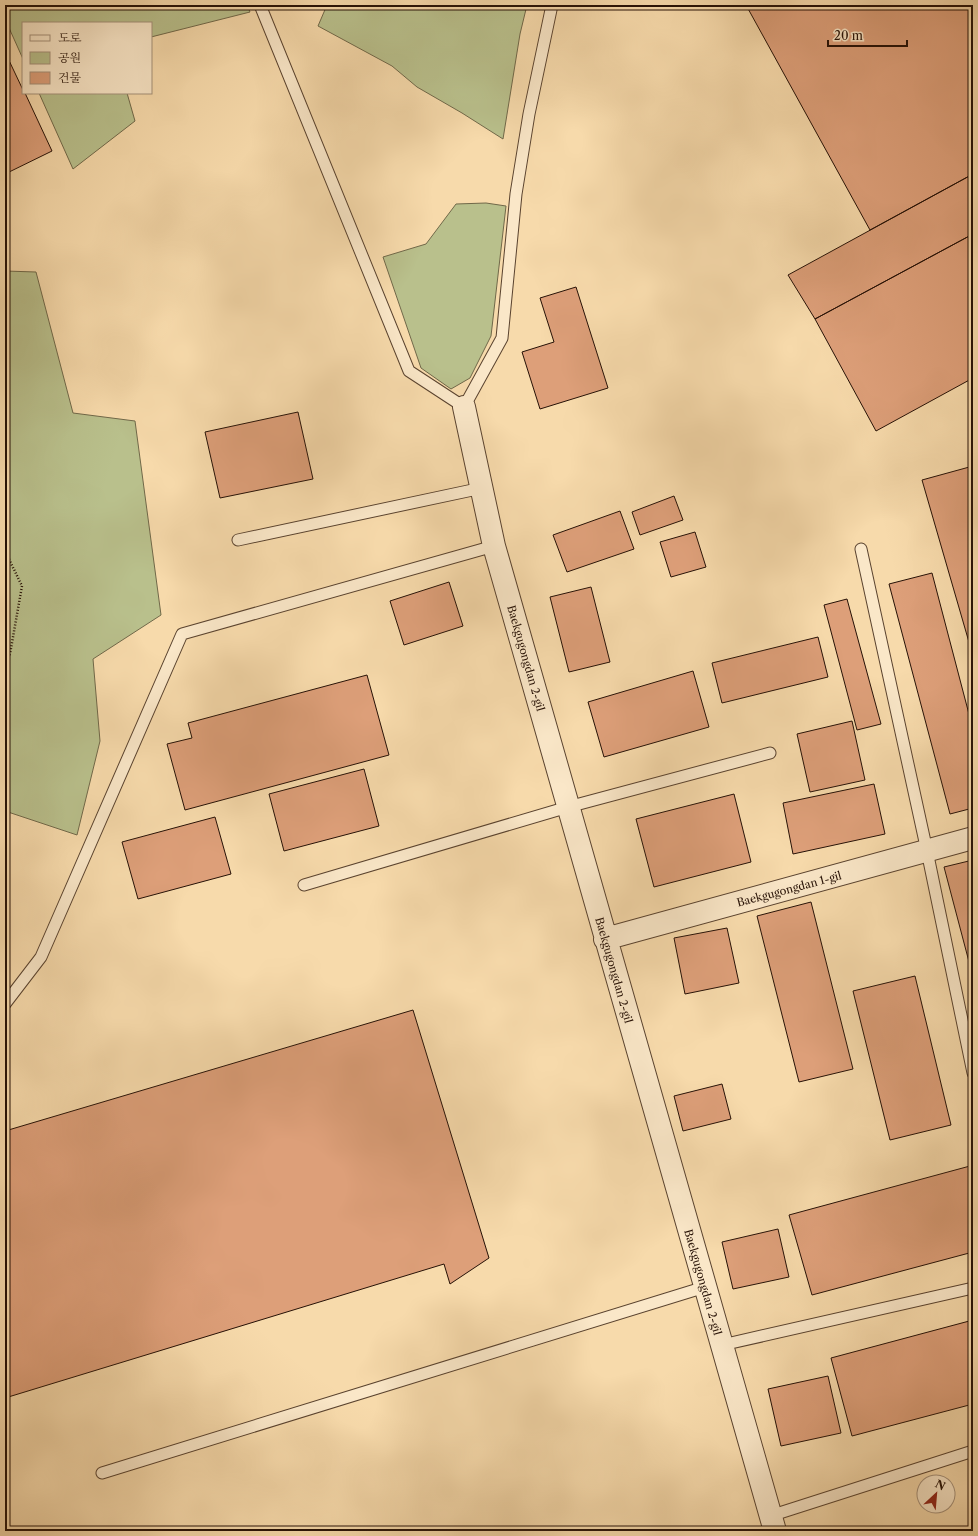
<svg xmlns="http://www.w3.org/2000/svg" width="978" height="1536" font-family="'Libre Caslon Text','Noto Serif KR',serif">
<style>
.green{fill:#b9c08c;stroke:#706849}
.building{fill:#dd9f79;stroke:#261106}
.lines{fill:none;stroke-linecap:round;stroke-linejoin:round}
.service-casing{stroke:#5a432f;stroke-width:13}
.minor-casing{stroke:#5a432f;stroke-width:24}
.path{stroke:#261106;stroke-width:2.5;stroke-dasharray:1 2;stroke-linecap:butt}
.service{stroke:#fae7c8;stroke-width:11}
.minor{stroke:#fae7c8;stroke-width:22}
.labels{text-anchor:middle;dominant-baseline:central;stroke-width:4;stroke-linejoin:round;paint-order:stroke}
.street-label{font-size:11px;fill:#261106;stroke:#fae7c8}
</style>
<rect width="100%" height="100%" fill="#f7daab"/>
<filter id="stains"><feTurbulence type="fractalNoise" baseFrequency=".005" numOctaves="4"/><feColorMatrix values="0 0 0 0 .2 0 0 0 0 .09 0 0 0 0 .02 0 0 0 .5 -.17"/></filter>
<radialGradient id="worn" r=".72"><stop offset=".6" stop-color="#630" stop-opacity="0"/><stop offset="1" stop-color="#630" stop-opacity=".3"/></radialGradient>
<path class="green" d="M5,5H247L250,12L151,37V23H23V59L5,19Z
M327,5H527L520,34L503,139L462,113L417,87L392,66L318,26Z
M39,93H127L135,121L73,169Z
M486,203L506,206L491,336L470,378L451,389L421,368L383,257L426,244L456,204Z
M5,271L36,272L73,413L135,421L161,615L93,659L100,741L77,835L5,811Z"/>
<path class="building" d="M746,5H973V174L870,230Z
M5,52L23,90V93H25L52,151L5,174Z
M973,174V234L815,319L788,275Z
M973,234V378L876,431L815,319Z
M576,287L608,388L540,409L522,352L554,342L540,298Z
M298,412L313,479L220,498L205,432Z
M973,466V656L922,480Z
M674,496L683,520L640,535L632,512Z
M620,511L634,549L567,572L553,535Z
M695,532L706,567L671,577L660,542Z
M932,573L970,718L973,717V808L950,814L889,584Z
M449,582L463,626L404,645L390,601Z
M591,587L610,662L569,672L550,597Z
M847,599L881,724L857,730L824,605Z
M818,637L828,677L722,703L712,663Z
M693,671L709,727L604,757L588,702Z
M367,675L389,755L185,810L167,744L192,738L188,723Z
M852,721L865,780L810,792L797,734Z
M364,769L379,826L284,851L269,794Z
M874,784L885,834L793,854L783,803Z
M734,794L751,862L654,887L636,819Z
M215,817L231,874L138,899L122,842Z
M973,860V977L944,867Z
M811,902L853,1069L799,1082L757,916Z
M727,928L739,983L685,994L674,938Z
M915,976L951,1125L890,1140L853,991Z
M413,1010L489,1258L450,1284L444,1264L5,1398V1131Z
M722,1084L731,1119L683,1131L674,1096Z
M970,1166L973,1178V1252L812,1295L789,1215Z
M778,1229L789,1277L733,1289L722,1242Z
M973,1320V1404L852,1436L831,1358Z
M828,1376L841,1433L781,1446L768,1389Z"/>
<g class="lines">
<g class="service-casing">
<path id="service" d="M260,5L409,371L464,407L502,338L516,194L529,114L552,5
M238,540L482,488
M861,549L927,851L973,1073
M304,885L568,807L770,753
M5,1004L41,957L182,634L494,546
M722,1345L973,1288
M102,1473L705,1287
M770,1516L973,1451"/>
</g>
<g class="minor-casing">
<path id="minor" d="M464,407L494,546L775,1531
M605,939L973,838"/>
</g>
<path class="path" d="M5,551L22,586L10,654L5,662"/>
<use href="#service" class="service"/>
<use href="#minor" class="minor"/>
</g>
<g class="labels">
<g class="street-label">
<text transform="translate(526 658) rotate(74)">Baekgugongdan 2-gil</text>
<text transform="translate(789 889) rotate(-15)">Baekgugongdan 1-gil</text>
<text transform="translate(614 970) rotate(74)">Baekgugongdan 2-gil</text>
<text transform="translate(703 1282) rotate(74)">Baekgugongdan 2-gil</text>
</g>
</g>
<rect width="978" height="1536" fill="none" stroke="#f7daab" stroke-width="20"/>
<rect x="6" y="6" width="966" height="1524" fill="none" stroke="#261106" stroke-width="2"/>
<rect x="10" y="10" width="958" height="1516" fill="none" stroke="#261106"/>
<rect x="22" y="22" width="130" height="72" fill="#fae7c8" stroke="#a5917a"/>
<rect x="30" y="35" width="20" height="6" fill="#fae7c8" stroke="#a5917a"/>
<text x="58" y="42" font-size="12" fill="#261106">도로</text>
<rect x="30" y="52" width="20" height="12" fill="#b9c08c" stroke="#a5917a"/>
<text x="58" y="62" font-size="12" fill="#261106">공원</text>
<rect x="30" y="72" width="20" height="12" fill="#dd9f79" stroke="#a5917a"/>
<text x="58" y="82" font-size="12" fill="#261106">건물</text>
<g transform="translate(936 1494) rotate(26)"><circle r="19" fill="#fae7c8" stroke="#a5917a"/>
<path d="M0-3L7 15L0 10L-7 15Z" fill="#8f2418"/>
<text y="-6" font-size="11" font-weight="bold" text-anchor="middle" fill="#261106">N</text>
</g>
<path d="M828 40v6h79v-6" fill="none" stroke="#261106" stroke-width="2"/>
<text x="834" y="40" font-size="12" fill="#261106" stroke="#fae7c8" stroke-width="3" paint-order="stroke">20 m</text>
<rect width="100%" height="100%" filter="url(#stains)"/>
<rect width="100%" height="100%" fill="url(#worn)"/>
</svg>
